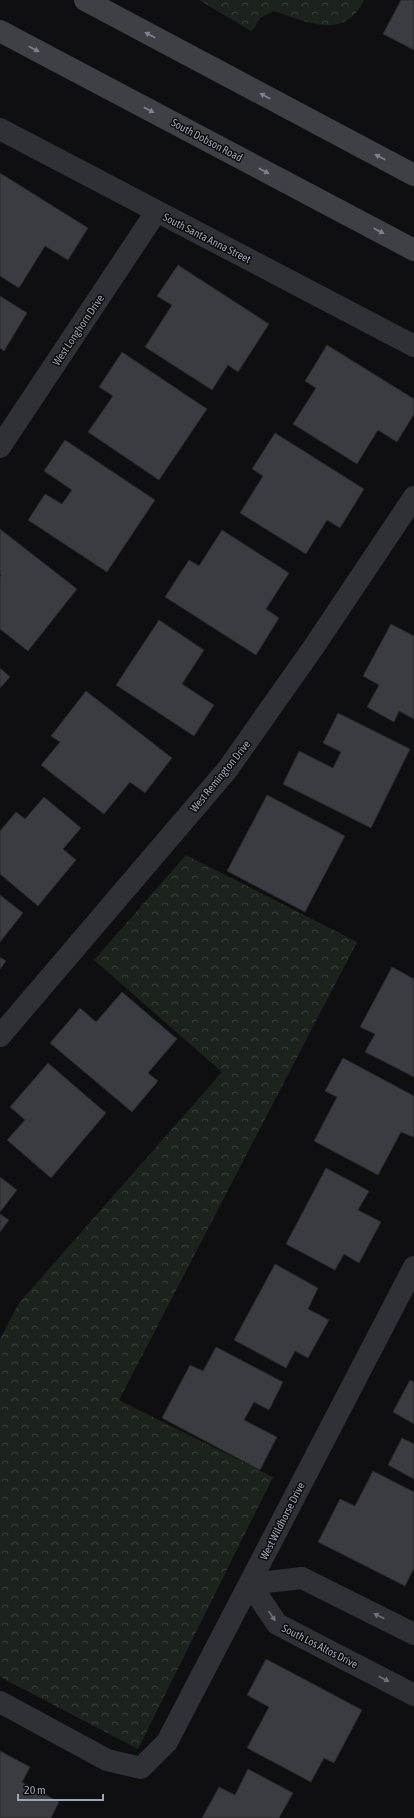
<svg xmlns="http://www.w3.org/2000/svg" width="414" height="1818" font-family="'Asap Condensed',sans-serif">
<style>
.park{fill:url(#park-crowns)}
.building{fill:#3b3c41;stroke:#29292d}
.lines{fill:none;stroke-linecap:round;stroke-linejoin:round}
.street{stroke:#303136;stroke-width:22}
.secondary{stroke:#3e4046;stroke-width:22}
.oneway{fill:#7e828c}
.oneway2{fill:#6e717a}
.labels{text-anchor:middle;dominant-baseline:central;stroke-width:3;stroke-linejoin:round;paint-order:stroke}
.street-label{font-size:11px;fill:#a0a5b2;stroke:#0a0a0c}
</style>
<defs>
<pattern id="park-crowns" width="20" height="18" patternUnits="userSpaceOnUse"><rect width="20" height="18" fill="#1c231d"/><path d="M2 6a3 3 0 1 1 6 0M12 15a3 3 0 1 1 6 0" fill="none" stroke="#3a403b"/></pattern>
</defs>
<rect width="100%" height="100%" fill="#0f0f11"/>
<path class="park" d="M199,0H364C345,41 307,22 274,11L260,18L254,29L251,31Z
M186,855L357,942L119,1400L273,1477L138,1749L0,1677V1339L19,1303L222,1072L94,960Z"/>
<path class="building" d="M401,0H414V50L383,34Z
M0,173L88,228L68,260L45,246L19,288L0,276Z
M178,265L269,324L238,372L228,365L212,390L145,347L172,305L157,296Z
M0,296L27,313L4,351L0,348Z
M327,345L414,399V414L397,442L378,430L357,464L293,424L316,388L305,381Z
M122,352L207,409L159,480L88,432L113,396L99,387Z
M275,433L364,489L340,528L327,520L306,554L240,513L263,476L252,469Z
M65,440L155,500L107,572L28,520L45,494L62,504L72,490L44,471Z
M0,529L77,589L28,651L0,629V577L1,575L0,574Z
M222,530L289,573L266,609L279,618L256,655L165,597L189,560L199,566Z
M159,620L204,650L182,684L214,705L194,736L116,685Z
M391,624L414,636V719L399,711L394,722L367,707L379,685L363,676Z
M0,668L10,677L0,688Z
M86,691L172,758L145,793L130,782L104,814L41,765L60,742L51,736Z
M338,713L410,749L371,828L283,784L299,751L333,768L341,752L323,743Z
M267,795L345,836L305,912L227,871Z
M44,797L81,828L63,849L76,860L38,906L0,874V831L16,812L25,819Z
M0,895L23,913L0,942Z
M0,957L6,961L0,969Z
M392,967L414,979V1077L365,1052L375,1034L360,1027Z
M122,992L177,1039L148,1073L158,1081L132,1112L50,1043L80,1008L96,1022Z
M343,1058L414,1096V1135L413,1137L401,1132L378,1175L314,1141L337,1097L325,1091Z
M48,1063L106,1113L51,1178L7,1140L25,1120L10,1107Z
M326,1168L369,1191L358,1210L381,1222L359,1263L344,1254L335,1270L286,1244Z
M0,1177L17,1190L0,1212Z
M0,1214L9,1220L0,1232Z
M275,1264L318,1288L308,1309L329,1320L308,1358L295,1351L286,1368L234,1340Z
M216,1347L283,1382L269,1410L254,1402L244,1420L277,1437L260,1470L162,1418L190,1365L203,1371Z
M410,1380L414,1382V1424L393,1412Z
M402,1438L414,1444V1479L388,1465Z
M373,1471L414,1492V1568L405,1586L318,1542L340,1499L355,1506Z
M266,1659L362,1710L334,1763L324,1758L311,1782L247,1748L269,1707L247,1695Z
M0,1751L30,1767L22,1782L59,1802L51,1818H0Z
M248,1769L293,1793L279,1818H202L219,1787L235,1795Z"/>
<g class="lines">
<path class="street" d="M0,129L414,346
M0,447L156,212
M0,1036L227,770L313,648L414,497
M414,1634L302,1578L250,1584L277,1624L414,1695
M0,1702L107,1760L141,1768L167,1742L414,1267"/>
<path class="secondary" d="M85,0L414,175
M0,31L414,250"/>
</g>
<defs><path id="oneway-solid" d="M-6-.8H1V-3.2L6.5 0L1 3.2V.8H-6Z"/></defs>
<g class="oneway">
<use href="#oneway-solid" transform="translate(150 35) rotate(-152)"/>
<use href="#oneway-solid" transform="translate(34 49) rotate(28)"/>
<use href="#oneway-solid" transform="translate(265 96) rotate(-152)"/>
<use href="#oneway-solid" transform="translate(149 110) rotate(28)"/>
<use href="#oneway-solid" transform="translate(380 157) rotate(-152)"/>
<use href="#oneway-solid" transform="translate(264 171) rotate(28)"/>
<use href="#oneway-solid" transform="translate(379 231) rotate(28)"/>
</g>
<g class="oneway2">
<use href="#oneway-solid" transform="translate(272 1616) rotate(56)"/>
<use href="#oneway-solid" transform="translate(379 1616) rotate(-153)"/>
<use href="#oneway-solid" transform="translate(384 1679) rotate(27)"/>
</g>
<g class="labels">
<g class="street-label">
<text transform="translate(207 140) rotate(28)">South Dobson Road</text>
<text transform="translate(207 238) rotate(27)">South Santa Anna Street</text>
<text transform="translate(78 330) rotate(-56)">West Longhorn Drive</text>
<text transform="translate(220 776) rotate(-51)">West Remington Drive</text>
<text transform="translate(282 1521) rotate(-63)">West Wildhorse Drive</text>
<text transform="translate(320 1646) rotate(27)">South Los Altos Drive</text>
</g>
</g>
<path d="M18 1794v6h85v-6" fill="none" stroke="#a0a5b2" stroke-width="2"/>
<text x="24" y="1794" font-size="12" fill="#a0a5b2" stroke="#0a0a0c" stroke-width="3" paint-order="stroke">20 m</text>
</svg>
